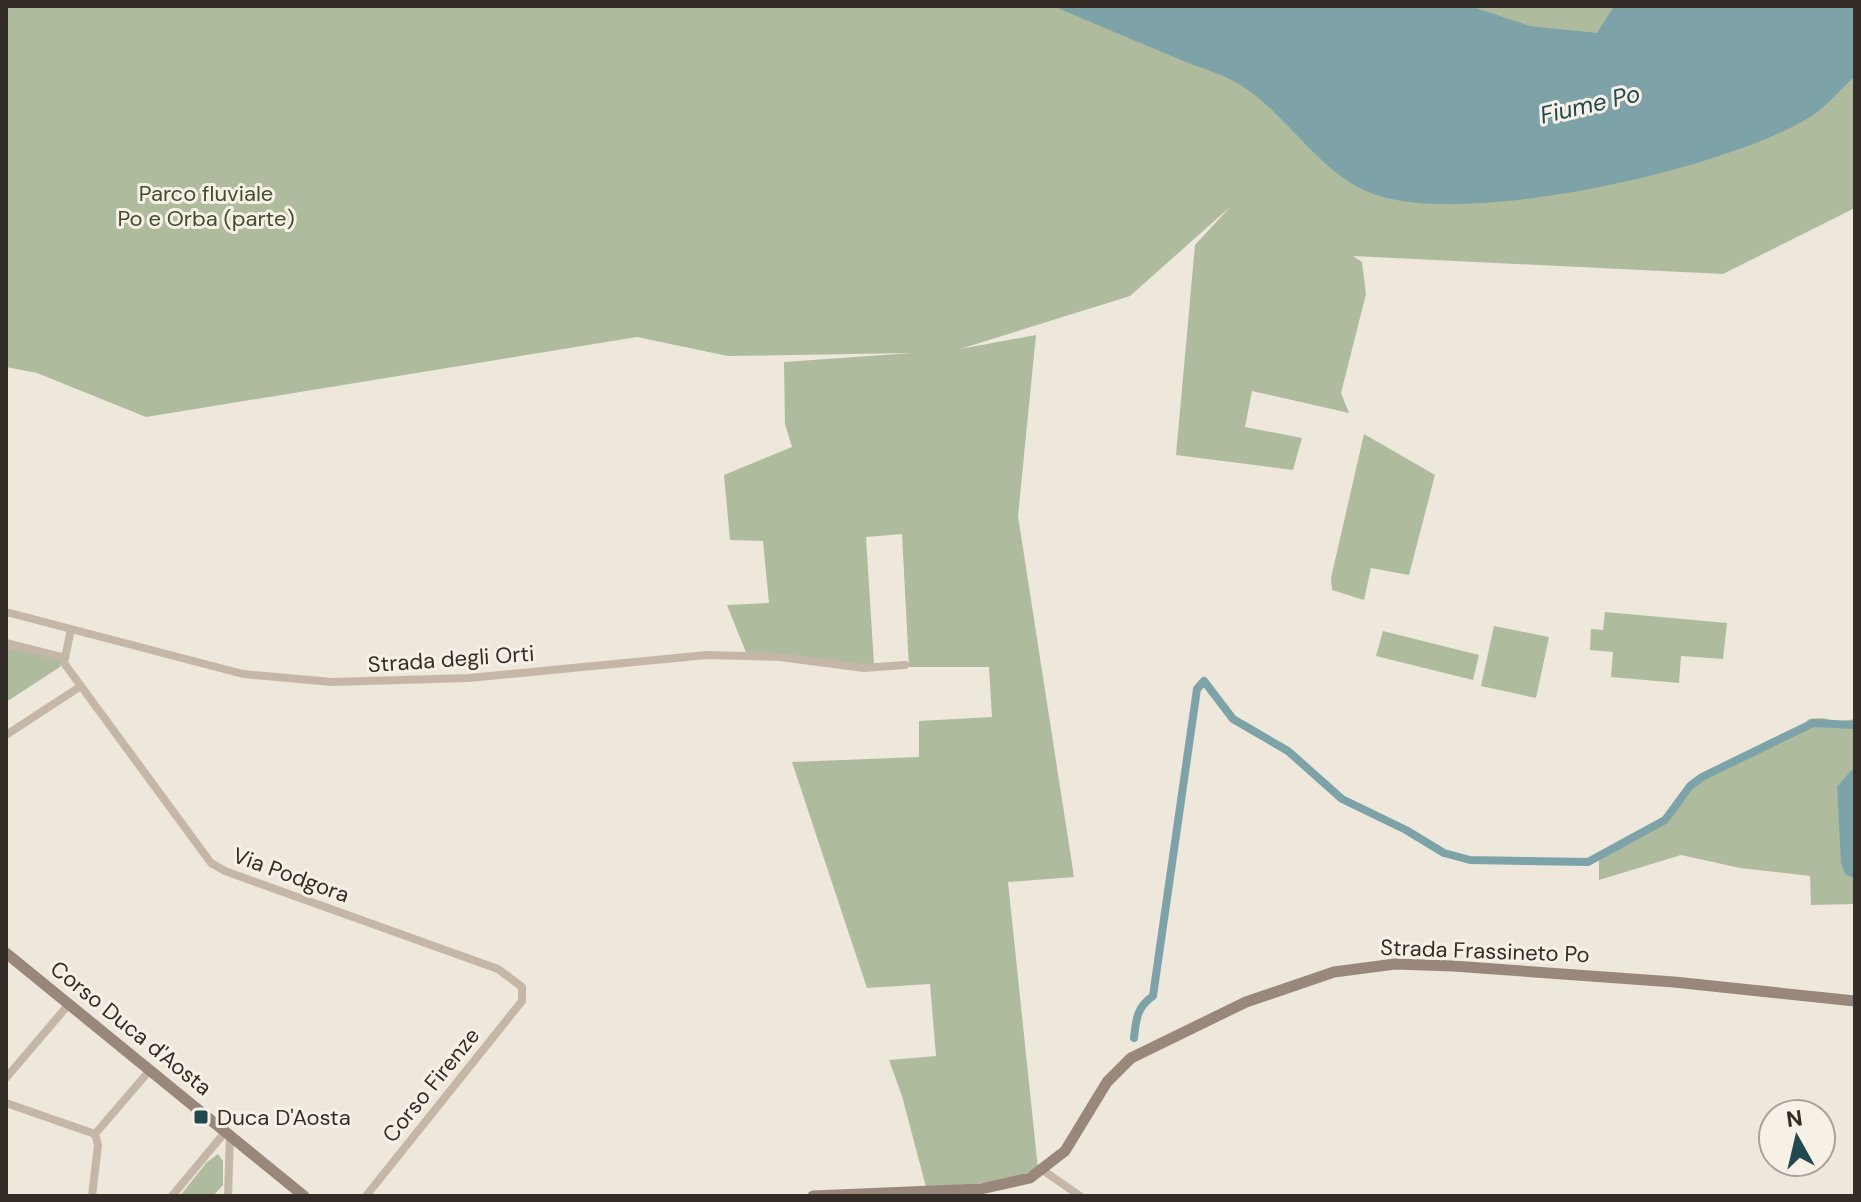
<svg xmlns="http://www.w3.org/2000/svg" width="1861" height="1202" font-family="'DM Sans',sans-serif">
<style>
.green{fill:#afbb9d}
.water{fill:#7da3a8}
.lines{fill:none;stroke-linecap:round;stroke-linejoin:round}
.stream{stroke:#7da3a8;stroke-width:2}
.canal{stroke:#7da3a8;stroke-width:8}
.street{stroke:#c5b7a8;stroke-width:8}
.secondary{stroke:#98877a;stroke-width:11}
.poi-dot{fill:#22494f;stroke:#f7f0e6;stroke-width:3}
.labels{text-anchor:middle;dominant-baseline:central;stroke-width:6;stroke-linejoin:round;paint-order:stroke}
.park-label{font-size:22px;fill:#404e2e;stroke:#f7f0e6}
.street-label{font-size:22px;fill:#332c27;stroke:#f7f0e6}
.poi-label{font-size:22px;fill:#332c27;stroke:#f7f0e6;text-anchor:start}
.water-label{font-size:24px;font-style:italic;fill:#22494f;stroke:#f7f0e6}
</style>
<rect width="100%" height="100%" fill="#eee7db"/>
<path class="green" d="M6,6H1855V208L1723,274L1353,256L1362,262L1366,294L1341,393L1349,413L1252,391L1245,427L1302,438L1293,470L1176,455L1195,245L1230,207L1130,296L960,349L1036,335L1018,516L1074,877L1008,882L1038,1169L1000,1182L926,1187L902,1096L889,1060L936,1056L930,984L867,988L792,762L919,757V721L992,717L989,667H909L902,534L866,537L874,665L747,655L727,605L769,603L763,541L730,540L724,475L792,447L785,424L784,362L912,353L728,356L637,337L146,417L37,373L6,367Z
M1364,434L1435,475L1409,575L1371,568L1364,600L1332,590L1331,578Z
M1605,612L1727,623L1723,659L1681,656L1679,683L1611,677L1613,652L1590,650L1591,629L1603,630Z
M1494,626L1549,637L1536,698L1481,686Z
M1383,631L1479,655L1473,680L1376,656Z
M6,647L62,660L60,667L6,702Z
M1823,718L1838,722L1855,719V766L1837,786L1845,874L1855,879V904L1811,905L1810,876L1740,868L1681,855L1599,880V858L1661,822L1679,804L1691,785L1794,733L1809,719Z
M218,1154L223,1161V1185L213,1196H180L207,1162Z"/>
<path class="water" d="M1053,6H1470L1530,26L1597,33L1614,6H1855V76C1841,89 1826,107 1810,117C1728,169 1455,232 1366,191C1317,169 1287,115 1242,86C1224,74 1200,68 1181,60C1138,42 1095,24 1053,6Z
M1855,766V879L1845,874L1841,863L1837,786Z"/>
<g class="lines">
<path class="stream" d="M1559,1195V1196"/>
<path class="canal" d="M1134,1038C1136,1019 1137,1007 1153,996L1197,689L1204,681L1233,719L1288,751L1342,799L1406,830L1444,853L1470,860L1588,862L1665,820L1690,786L1702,777L1813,723L1855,725"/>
<path class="street" d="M6,612L243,674L332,682L469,678L707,655L780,657L864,668L905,665
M71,629L64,663L211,863L225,871L498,969L522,987V1001L366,1196
M6,643L65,658
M6,735L81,686
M6,1078L69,1004
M6,1103L95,1134
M95,1134L150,1070
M1044,1171L1080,1196
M92,1196L98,1145L95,1134
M172,1196L226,1131
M228,1196L230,1134"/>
<path class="secondary" d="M6,953L304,1196
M813,1196L981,1189L1030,1178L1065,1151L1107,1082L1131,1058L1246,1002L1334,972L1395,964L1453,966L1674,982L1855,1001"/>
</g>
<rect class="poi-dot" x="193" y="1109" width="16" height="16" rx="4"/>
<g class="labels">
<g class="park-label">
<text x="206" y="193">Parco fluviale<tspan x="206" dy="25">Po e Orba (parte)</tspan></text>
</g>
<g class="street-label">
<text transform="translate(451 659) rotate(-4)">Strada degli Orti</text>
<text transform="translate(291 875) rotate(20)">Via Podgora</text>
<text transform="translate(1485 951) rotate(2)">Strada Frassineto Po</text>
<text transform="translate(131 1028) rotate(39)">Corso Duca d'Aosta</text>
<text transform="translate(431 1085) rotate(-51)">Corso Firenze</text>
</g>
<g class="poi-label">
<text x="217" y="1117">Duca D'Aosta</text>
</g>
<g class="water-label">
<text transform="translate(1590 104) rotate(-13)">Fiume Po</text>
</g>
</g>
<rect width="1861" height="1202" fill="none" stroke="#332c27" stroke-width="16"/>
<g transform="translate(1797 1138) rotate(352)"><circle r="38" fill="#f7f0e6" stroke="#a9a29a" stroke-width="2"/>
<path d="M0-6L14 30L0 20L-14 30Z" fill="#22494f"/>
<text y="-12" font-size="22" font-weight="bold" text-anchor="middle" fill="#332c27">N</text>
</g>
</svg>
